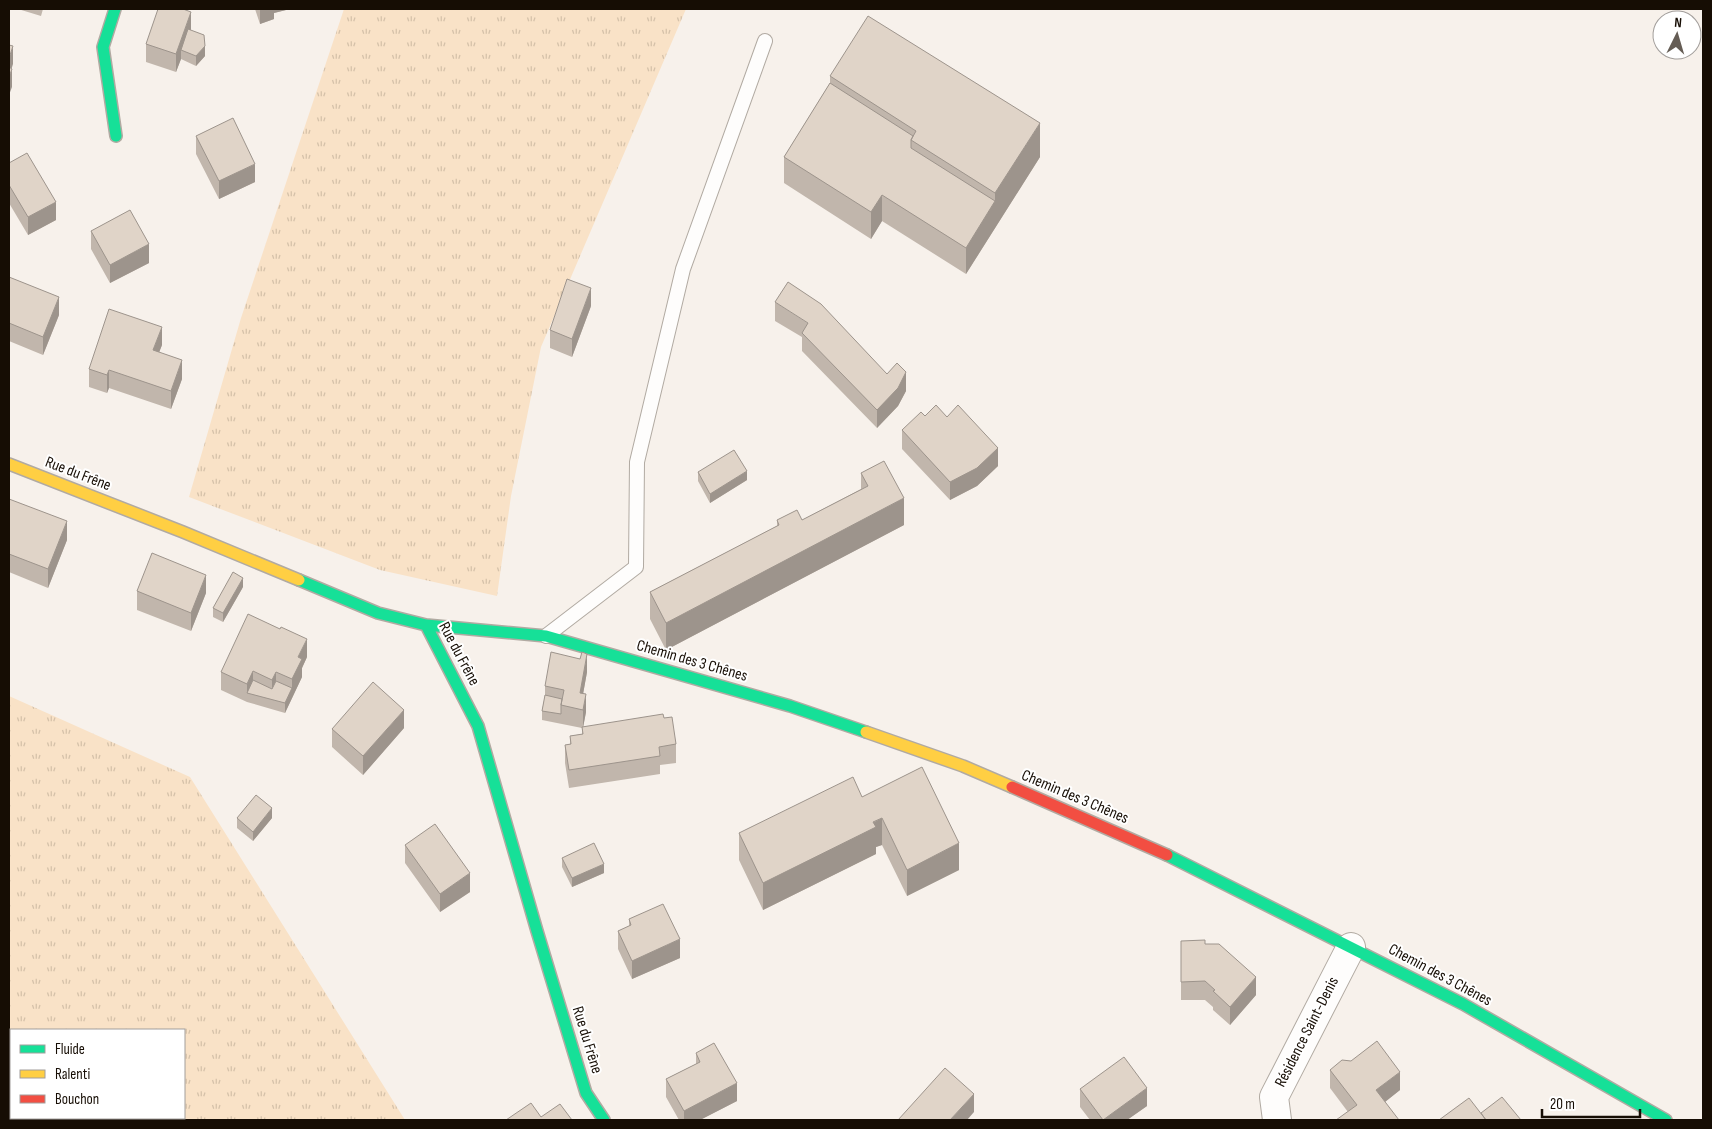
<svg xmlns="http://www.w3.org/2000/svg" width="1712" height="1129" font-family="'Sofia Sans Condensed',sans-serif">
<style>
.grass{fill:url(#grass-tufts);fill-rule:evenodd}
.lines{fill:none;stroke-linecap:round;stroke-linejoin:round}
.lane-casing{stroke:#b1aaa2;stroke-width:16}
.street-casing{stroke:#b1aaa2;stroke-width:30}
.fast-casing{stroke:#b1aaa2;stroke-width:14}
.slow-casing{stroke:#b1aaa2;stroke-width:14}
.jam-casing{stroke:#b1aaa2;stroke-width:14}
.lane{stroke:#fefdfc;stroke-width:14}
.street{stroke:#fefdfc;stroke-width:28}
.fast{stroke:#16e098;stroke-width:11}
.slow{stroke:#ffcf43;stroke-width:11}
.jam{stroke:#f24e42;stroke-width:11}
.wall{fill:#c1b6ac}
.shaded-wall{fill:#9d948c}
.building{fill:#e0d4c8;stroke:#9d948c}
.labels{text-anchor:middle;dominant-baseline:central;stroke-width:4;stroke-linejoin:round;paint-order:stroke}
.street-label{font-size:16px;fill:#160d04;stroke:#fff}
</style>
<defs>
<pattern id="grass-tufts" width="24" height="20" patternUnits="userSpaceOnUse" patternTransform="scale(1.25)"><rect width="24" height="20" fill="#f9e2c7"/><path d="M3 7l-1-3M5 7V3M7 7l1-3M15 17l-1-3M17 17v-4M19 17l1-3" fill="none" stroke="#d5c1a9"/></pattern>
</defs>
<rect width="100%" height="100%" fill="#f7f1eb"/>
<path class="grass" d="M344,9H686L541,347L511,496L497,596L380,570L189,497L241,318Z
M9,696L190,777L405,1120H9ZM11,1030H184V1118H11Z"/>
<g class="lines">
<g class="lane-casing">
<path id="lane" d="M546,636L636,567L637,462L683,269L765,41"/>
</g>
<g class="street-casing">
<path id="street" d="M1277,1120L1274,1097L1351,947"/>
</g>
<g class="fast-casing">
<path id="fast" d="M115,9L103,47L116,136
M299,580L378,613L426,625L478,726L537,931L586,1093L604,1120
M426,625L546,636L790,706L866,732
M1167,855L1463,1004L1666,1120"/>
</g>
<g class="slow-casing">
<path id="slow" d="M9,464L183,532L299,580
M866,732L963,766L1012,787"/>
</g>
<g class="jam-casing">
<path id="jam" d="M1012,787L1167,855"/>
</g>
<use href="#lane" class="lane"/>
<use href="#street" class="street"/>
<use href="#fast" class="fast"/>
<use href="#slow" class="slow"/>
<use href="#jam" class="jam"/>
</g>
<path class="wall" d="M18,9H43L41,16Z
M255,9H290L274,13V19L260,24Z
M191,30L205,56L196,66L181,59L176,72L146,62V44Z
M830,76L1040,157L966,274L882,221L871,239L784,183V157L830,83Z
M196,136L255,182L219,199L196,154Z
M9,163L56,220L28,235L9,203Z
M91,231L149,263L110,283L91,249Z
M9,277L59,315L43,355L9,341Z
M775,302L887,374L906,391L898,406L877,428L802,351V337L775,321Z
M591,306L572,357L550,348V330Z
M162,345L159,352L182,379L171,409L109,388L107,393L89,387V369Z
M925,416L947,417L998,466L977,486L950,500L902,449V430Z
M698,472L747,480L710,503L698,481Z
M861,473L904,525L666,650L650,619V592L777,526V520H802L861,489Z
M9,499L67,540L48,588L9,572Z
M243,587L223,622L213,617V608Z
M137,591L206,593L191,631L137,610Z
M307,657L302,668V677L285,713L247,702L221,690V672Z
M580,659L587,672L583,694L586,712L583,727L664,718L676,744V763L660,765V774L569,788L565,763V745L570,744V736L582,734V728L542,720V711L545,695V686Z
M404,728L363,775L332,747V729Z
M862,797L959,870L907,896L882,845L876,847V854L763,910L739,860V833Z
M237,818H272L253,841L237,828Z
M405,845L470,892L440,912L405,863Z
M562,858L604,873L572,887L562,867Z
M629,919L680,958L632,979L618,949V931L629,926Z
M1181,941L1205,944L1256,995L1230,1025L1213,1010V1007L1205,1000H1181Z
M696,1053L737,1101L700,1120H679L666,1097V1079L696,1064Z
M1330,1070L1400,1090L1385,1102L1348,1112L1330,1088Z
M1080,1089L1147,1106L1127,1120H1090L1080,1107Z"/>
<path class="shaded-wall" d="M260,9H290L274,13V19L260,24Z
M191,12V30L181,50V59L176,72V54Z
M13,46V64L9,77V58Z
M205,46V56L196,66V56Z
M12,69V87L9,95V77Z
M1040,123V157L966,274V248L995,201V193Z
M255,164V182L219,199V181Z
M882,195V221L871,239V212Z
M56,202V220L28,235V217Z
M149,244V263L110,283V265Z
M591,288V306L572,357V339Z
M59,297V315L43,355V337Z
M162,327V345L153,368V350Z
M182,360V379L171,409V391Z
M109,370V388L107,393V375Z
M906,372V391L898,406L877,428V410Z
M998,448V466L977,486L950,500V482Z
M747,471V480L710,503V494Z
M904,498V525L666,650V623Z
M67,521V540L48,588V569Z
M206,575V593L191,631V613Z
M243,578V587L223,622V613Z
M307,639V657L302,668V677L285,713V703L292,688V679L298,657Z
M587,654V672L580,711V693Z
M253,671V690L247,693V684Z
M276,672V690L272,698V680Z
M586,694V712L583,728V710Z
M404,710V728L363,775V756Z
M272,808V818L253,841V832Z
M882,818V845L876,847V854L763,910V883Z
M959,843V870L907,896V870Z
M604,864V873L572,887V878Z
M470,873V892L440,912V894Z
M680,939V958L632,979V961Z
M1256,977V995L1230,1025V1007Z
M1400,1072V1090L1376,1109V1090Z
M737,1083V1101L700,1120H684V1111Z
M1147,1088V1106L1127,1120H1103Z
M974,1094V1112L967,1120H950Z"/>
<path class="building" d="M158,9H183L191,12L176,54L146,44Z
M868,16L1040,123L995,193L911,140L916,131L830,76Z
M188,29L204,35L205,46L196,56L181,50Z
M9,45L13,46L9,58Z
M9,67L12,69L9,77Z
M830,83L913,136L911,140V148L995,201L966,248L882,195L871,212L784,157Z
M233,118L255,164L219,181L196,136Z
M27,153L56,202L28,217L9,185V163Z
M130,210L149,244L110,265L91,231Z
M9,277L59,297L43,337L9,323Z
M567,279L591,288L572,339L550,330Z
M788,282L821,304L887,374L897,363L906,372L898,388L877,410L802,333L808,323L775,302Z
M109,309L162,327L153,350L182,360L171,391L109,370L107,375L89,369Z
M936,405L947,417L958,405L998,448L977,468L950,482L902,430L921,412L925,416Z
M734,450L747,471L710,494L698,472Z
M884,461L904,498L666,623L650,592L779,525L777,520L797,510L802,520L868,486L861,473Z
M9,499L67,521L48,569L9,554Z
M152,553L206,575L191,613L137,591Z
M233,572L243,578L223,613L213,608Z
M248,614L280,629L281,627L307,639L298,657L302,659L292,679L276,672L272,680L253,671L247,684L221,672Z
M551,652L580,659L582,652L587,654L580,693L586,694L583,710L561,705L564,690L545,686Z
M253,680L272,689L276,681L292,688L285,703L247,693Z
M373,682L404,710L363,756L332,729Z
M545,695L562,699L561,705V714L542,711Z
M663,714L664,718L672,717L676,744L659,747L660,756L569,770L565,745L571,744L570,736L583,734L582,727Z
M922,767L959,843L907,870L882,818L873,822L876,827L763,883L739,833L853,777L862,797Z
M256,795L272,808L253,832L237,818Z
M435,824L470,873L440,894L405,845Z
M594,843L604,864L572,878L562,858Z
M663,904L680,939L632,961L618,931L631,925L629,919Z
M1205,940V944H1219L1256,977L1230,1007L1213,991L1215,990L1205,981L1181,982V941Z
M1377,1041L1400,1072L1376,1090L1399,1120H1336L1357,1105L1330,1070L1342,1060L1351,1061Z
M714,1043L737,1083L684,1111L666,1079L700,1062L696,1053Z
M1124,1057L1147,1088L1103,1120L1080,1089Z
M945,1068L974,1094L950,1120H898Z
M1502,1097L1521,1120H1486L1481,1113Z
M1469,1098L1486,1120H1439Z
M531,1103L541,1117L560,1104L572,1120H506Z"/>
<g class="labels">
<g class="street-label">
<text transform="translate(78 474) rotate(21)">Rue du Frêne</text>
<text transform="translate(459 654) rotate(62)">Rue du Frêne</text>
<text transform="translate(692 661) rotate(16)">Chemin des 3 Chênes</text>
<text transform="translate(1075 797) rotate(23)">Chemin des 3 Chênes</text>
<text transform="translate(1440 975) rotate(28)">Chemin des 3 Chênes</text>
<text transform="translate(1307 1032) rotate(-63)">Résidence Saint-Denis</text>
<text transform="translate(587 1040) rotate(73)">Rue du Frêne</text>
</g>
</g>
<rect width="1712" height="1129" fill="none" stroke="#160d04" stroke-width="20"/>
<rect x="10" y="1029" width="175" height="90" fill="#ffffff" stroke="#a29e9b"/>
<rect x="20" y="1045" width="25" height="8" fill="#16e098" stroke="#a29e9b"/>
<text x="55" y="1054" font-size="15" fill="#160d04">Fluide</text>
<rect x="20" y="1070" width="25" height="8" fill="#ffcf43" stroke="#a29e9b"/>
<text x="55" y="1079" font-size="15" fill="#160d04">Ralenti</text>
<rect x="20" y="1095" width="25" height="8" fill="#f24e42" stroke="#a29e9b"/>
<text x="55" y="1104" font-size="15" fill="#160d04">Bouchon</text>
<g transform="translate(1677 35) rotate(5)"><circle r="24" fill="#ffffff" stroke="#a29e9b"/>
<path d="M0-4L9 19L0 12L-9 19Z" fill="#655d55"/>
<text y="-8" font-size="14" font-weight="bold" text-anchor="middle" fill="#160d04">N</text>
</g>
<path d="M1542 1109v8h98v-8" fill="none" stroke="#160d04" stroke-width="2.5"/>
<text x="1550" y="1109" font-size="15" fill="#160d04" stroke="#ffffff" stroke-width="4" paint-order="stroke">20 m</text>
</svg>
